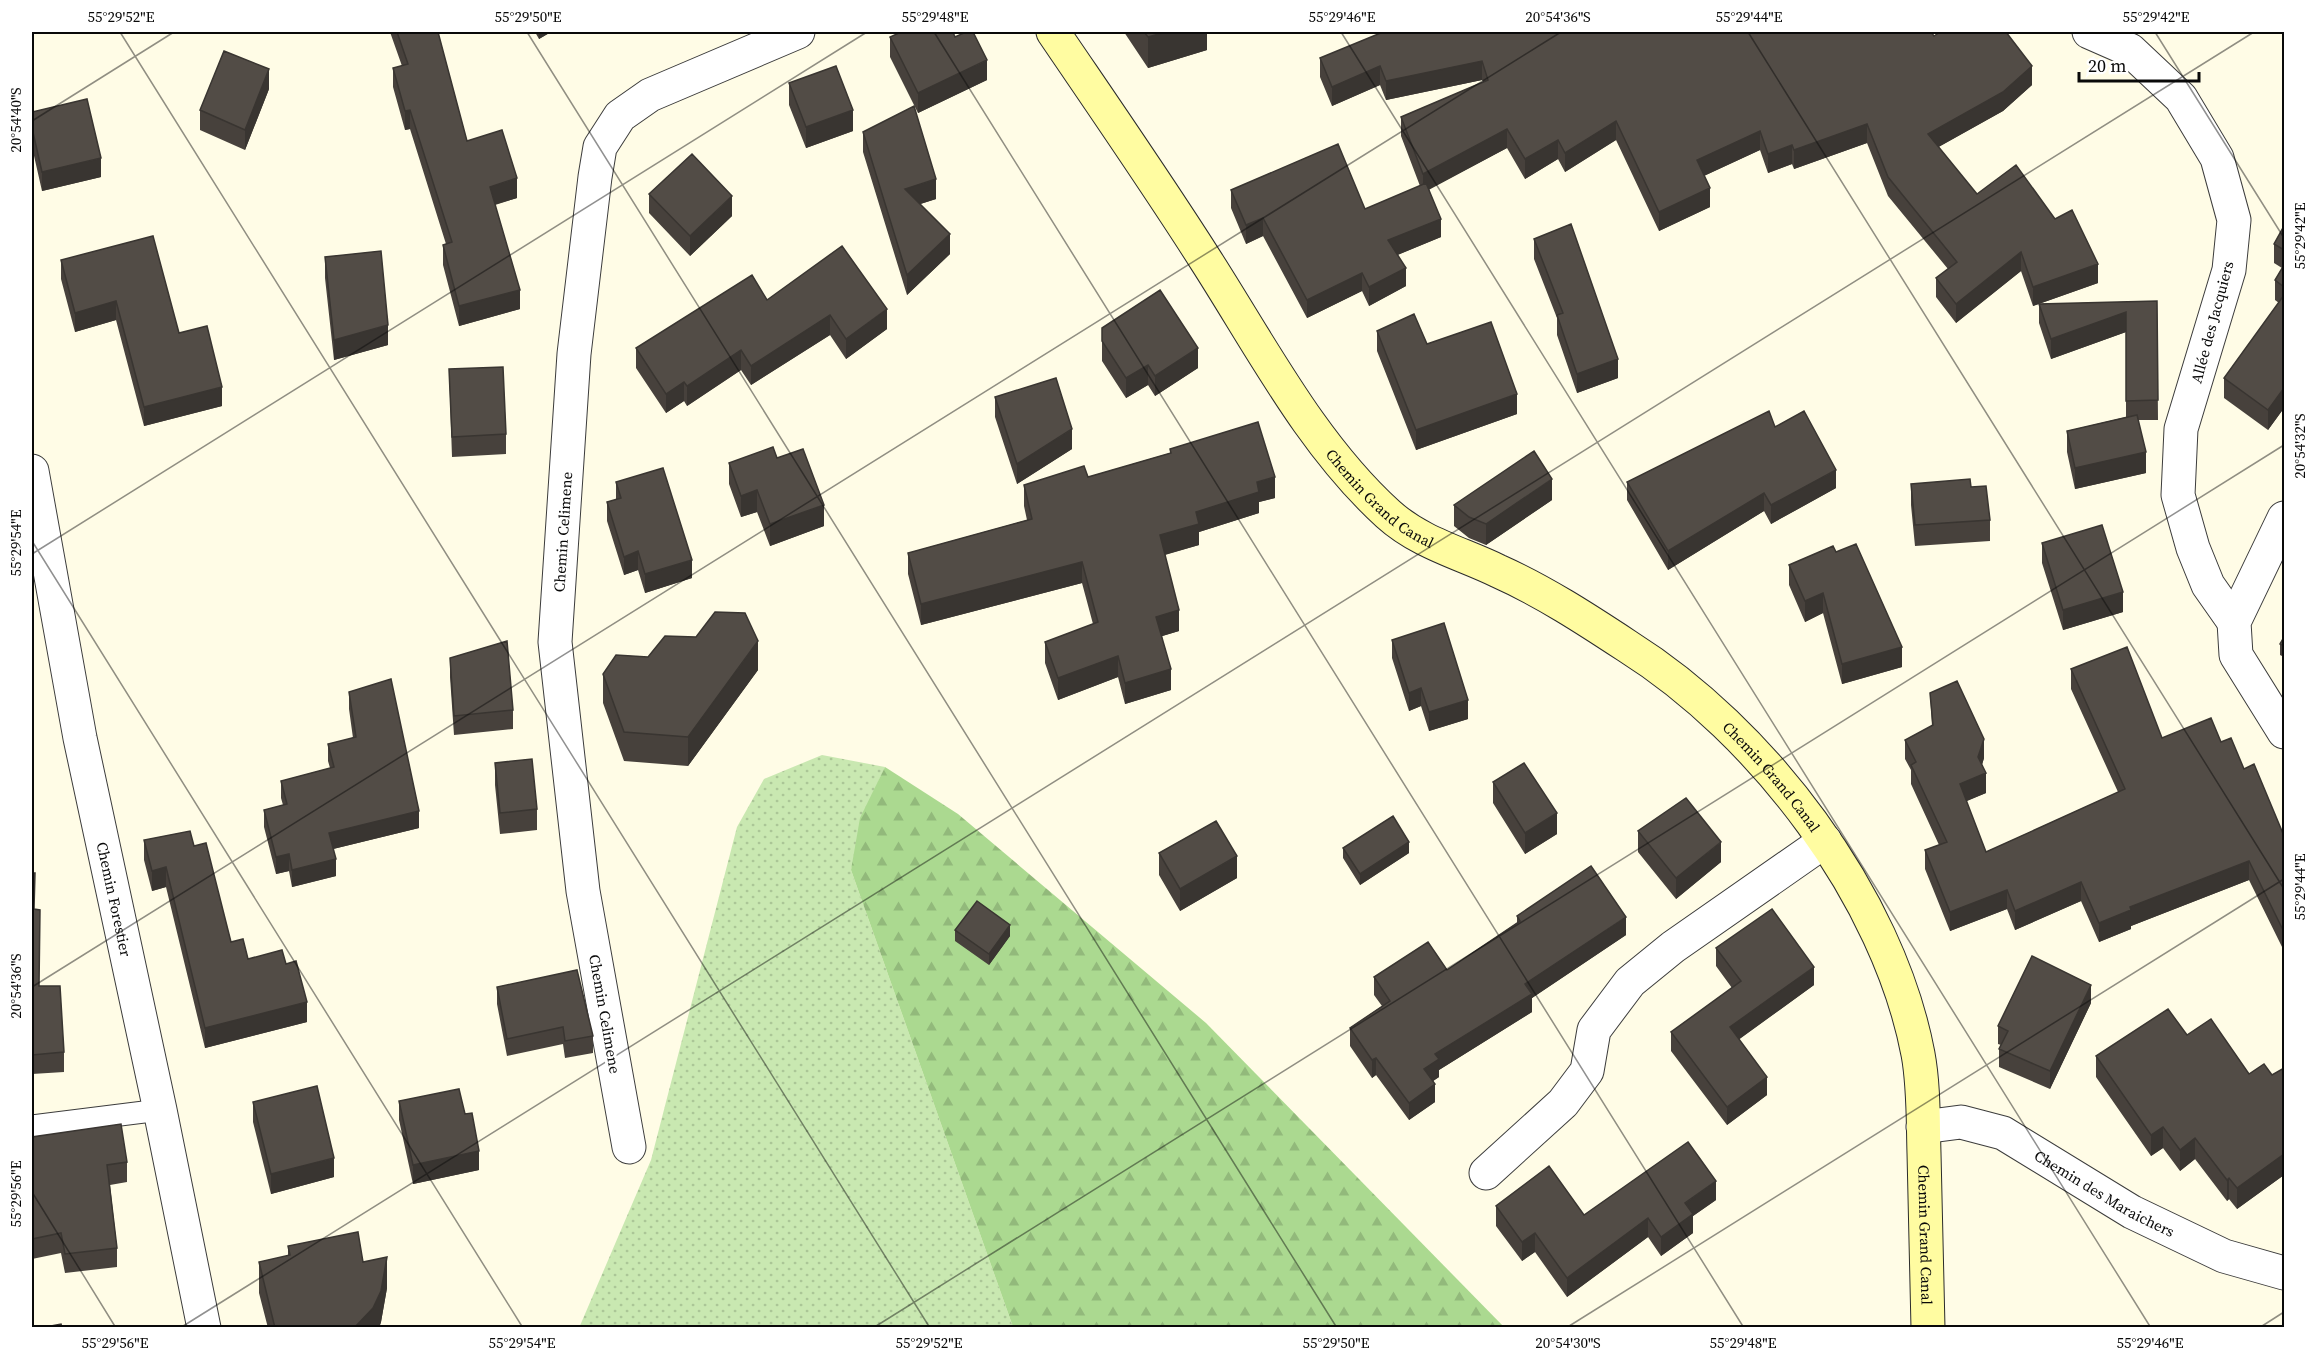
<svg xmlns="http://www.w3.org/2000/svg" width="2316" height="1359" font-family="'Source Serif 4',serif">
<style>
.grass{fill:url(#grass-dots)}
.forest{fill:url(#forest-firs)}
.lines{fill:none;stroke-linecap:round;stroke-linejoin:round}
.lane-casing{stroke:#3c3c3c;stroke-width:23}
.street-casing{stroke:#3c3c3c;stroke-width:35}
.secondary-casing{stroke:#2b2b2b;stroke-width:35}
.lane{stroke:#fff;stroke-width:21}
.street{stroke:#fff;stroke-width:33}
.secondary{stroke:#fffca1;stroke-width:33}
.wall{fill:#47413c}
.shaded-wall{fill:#393531}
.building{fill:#524c46;stroke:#393531;stroke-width:1.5}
.ticks{fill:none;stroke:#090909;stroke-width:1.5;stroke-opacity:0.45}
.labels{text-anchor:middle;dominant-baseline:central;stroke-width:6;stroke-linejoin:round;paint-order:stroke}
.street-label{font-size:15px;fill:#090909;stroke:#fff}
.neatline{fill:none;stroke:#090909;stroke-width:2}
.ticks-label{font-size:15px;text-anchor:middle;fill:#090909}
</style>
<defs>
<pattern id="grass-dots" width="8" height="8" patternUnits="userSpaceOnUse" patternTransform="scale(1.5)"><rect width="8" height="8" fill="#c9e8b1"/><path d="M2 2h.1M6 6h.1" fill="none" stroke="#abc697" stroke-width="1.8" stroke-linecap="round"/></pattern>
<pattern id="forest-firs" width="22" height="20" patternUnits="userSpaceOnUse" patternTransform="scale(1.5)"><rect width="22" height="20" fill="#abd990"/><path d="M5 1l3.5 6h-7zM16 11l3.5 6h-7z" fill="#92b97b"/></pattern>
</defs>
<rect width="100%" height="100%" fill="#fffce6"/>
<path class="grass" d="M822,755L885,767L874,791L851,870L1013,1327L579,1328L651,1160L737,827L764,779Z"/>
<path class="forest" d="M885,767L958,814L1206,1023L1504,1327H1013L851,870L860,818Z"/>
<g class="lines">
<g class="lane-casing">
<path id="lane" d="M32,1126L160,1110"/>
</g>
<g class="street-casing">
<g id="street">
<path d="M2089,32L2130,50L2181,98L2217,158L2234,220L2229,270L2181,429L2178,495L2193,548L2208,585L2234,622"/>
<path id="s1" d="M32,471L80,738L160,1110L204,1328"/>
<path d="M2284,518L2234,622L2236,655L2284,732"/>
<path id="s2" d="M1923,1127L1961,1122L2003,1133L2132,1212L2224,1256L2284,1273"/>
<path id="s3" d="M629,1147L583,891L555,642L574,354L595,177L600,147L620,116L650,95L798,32"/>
<path d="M1486,1173L1563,1103L1587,1071L1594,1030L1630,982L1673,947L1825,841"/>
</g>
</g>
<g class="secondary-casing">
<g id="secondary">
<path id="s4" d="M1053,32C1104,107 1156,182 1205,259C1261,346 1311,444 1388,514C1420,543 1461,553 1498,571C1543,591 1586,619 1627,646C1762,731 1888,896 1918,1054C1924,1086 1923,1121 1924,1153C1925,1211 1927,1269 1928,1328"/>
</g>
</g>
<use href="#lane" class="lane"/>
<use href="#street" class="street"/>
<use href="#secondary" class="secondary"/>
</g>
<path class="wall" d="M390,32H438L467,141L517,198L495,205L520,309L459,326L443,265V245L446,244L410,129L405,130L393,87V68L402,66Z
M535,32H551L539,39Z
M1124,32H1207V50L1148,68Z
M1934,36L2032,85L2003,111L1938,147L1977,194L2098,283L2033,306L2021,271L1956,323L1936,297V278L1948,269L1888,196L1867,143L1794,169L1792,164L1768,173L1760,150L1704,176L1710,207L1659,231L1616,140L1565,172L1558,159L1525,179L1507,148L1429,189L1441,237L1397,255L1406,286L1369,306L1362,291L1307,318L1263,236L1246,244L1231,208V190L1365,209L1420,186L1401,136V117L1483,82L1482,80L1386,100L1380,85L1332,106L1320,77V58Z
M890,37H955L987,80L918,113L890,57Z
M789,83L853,131L806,148L789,105Z
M269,89L245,150L200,130V110Z
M32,112L101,177L42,191L32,147Z
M863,132L936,199L920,204L950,254L907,295L863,152Z
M649,194L732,216L690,256L649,213Z
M2284,226V408L2268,430L2224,398V378L2279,303L2275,300V280L2282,268L2274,263V244Z
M1534,239L1618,378L1577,393L1557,335V318L1534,259Z
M325,257L388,345L334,360L325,278Z
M61,260L179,333L222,406L144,426L116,320L75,332L61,279Z
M767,300L887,329L846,359L830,335L751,385L741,370L687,406L684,401L666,413L636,368V348Z
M2157,301L2158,420H2138L2146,473L2075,489L2067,452V431L2126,417V332L2051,359L2039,323V304Z
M1377,331L1427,344L1517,414L1416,450L1377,351Z
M1102,341L1198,368L1155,396L1148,385L1126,398L1102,361Z
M449,369L506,434V454L452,457Z
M995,397L1072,449L1017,484L995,417Z
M1775,427L1836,488L1771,524L1764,511L1668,570L1627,500V482Z
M1170,449L1275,498L1259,502V513L1199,532V545L1165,555L1179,631L1162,636L1171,690L1125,704L1118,677L1058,700L1045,663V642L1093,624L1082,583L921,625L908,574V553L1027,520L1024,506V485L1088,477L1170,453Z
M777,458L824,526L770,546L757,512L741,517L729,484V463Z
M616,482L692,578L645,593L638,570L624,575L607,521V502L616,500Z
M1911,484L1990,520V541L1915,546L1911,505Z
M1552,500L1486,545L1469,538L1454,526V505Z
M2042,543L2123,612L2063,630L2042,563Z
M1833,546L1902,667L1842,684L1823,613L1805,622L1789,585V565Z
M2284,637V657L2280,655V644Z
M1392,640L1468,719L1429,731L1421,706L1409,711L1392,658Z
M450,658L513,710V729L454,735L450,677Z
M2071,669L2162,738L2221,742L2244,769L2284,836V951L2249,880L2131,926V929L2099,942L2081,901L2015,930L2007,909L1950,931L1925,869V850L1939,845L1911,784V770L1905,759V740L1932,726L1930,693L1984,758L1982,765L1986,793L1966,801L1986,852L2118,792L2071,689Z
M758,670L688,766L624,761L603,703V674Z
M349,692L419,828L333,849L336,876L292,887L289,871L276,874L264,827V810L283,805L281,798V781L330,768L328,761V744L353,738L349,709Z
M495,763L537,809V830L500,834L495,785Z
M1493,782L1557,834L1525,854L1493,803Z
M1638,831L1721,862L1676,899L1638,852Z
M144,840L194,846L231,942L248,959L286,964L307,1022L205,1048L166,887L152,891L144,860Z
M1343,848L1409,853L1360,885L1343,858Z
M1159,853L1237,878L1180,911L1159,875Z
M32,873L39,986L64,1052V1072L32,1074Z
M1517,916L1626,935L1532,998V1012L1439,1070V1077L1433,1081L1435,1102L1409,1120L1376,1075L1372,1078L1350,1046V1028L1382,1006L1374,995V977L1447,970L1517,923Z
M955,930L1010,936L989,965L955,941Z
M1716,948L1814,985L1739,1039L1767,1095L1727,1125L1671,1051V1032L1732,988L1716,966Z
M497,987L593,1036V1053L565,1058L563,1044L507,1056L497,1004Z
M2091,1003L2050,1089L1999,1067V1049L2001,1045L1998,1044V1026Z
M2187,1035L2249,1074L2272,1075L2284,1068V1175L2237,1209L2229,1199L2227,1201L2195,1159L2180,1171L2163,1148L2151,1156L2096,1077V1056Z
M399,1101L465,1114L479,1170L413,1184L399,1120Z
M253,1102L334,1177L271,1194L253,1122Z
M32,1137L127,1162V1182L110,1185L117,1248V1267L65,1273L61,1253L32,1259Z
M1716,1200L1693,1216V1233L1661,1256L1648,1237L1567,1297L1535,1252L1522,1261L1496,1226V1206L1584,1215Z
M288,1246L363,1262L387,1288L381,1322L379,1328H268L259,1293V1262L288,1256Z"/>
<path class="shaded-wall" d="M539,32H551L539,39Z
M1166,32H1207V50L1148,68V37Z
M987,60V80L918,113V93Z
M1482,61V80L1386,100V81Z
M1380,66V85L1332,106V87Z
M2032,66V85L2003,111L1928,153V134Z
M269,69V89L245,150V130Z
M410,110V129L405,130V111Z
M853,110V131L806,148V127Z
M1616,121V140L1565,172V153Z
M1867,124V143L1794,169V150Z
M1507,129V148L1423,193V174Z
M1760,131V150L1697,179V160Z
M1558,140V159L1525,179V159Z
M1792,145V164L1768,173V154Z
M101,158V177L42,191V172Z
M517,178V198L490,206V187Z
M936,179V199L905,209V189Z
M1710,188V207L1659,231V212Z
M732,196V216L690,256V236Z
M1263,218V236L1246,244V225Z
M1441,219V237L1388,259V240Z
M950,234V254L907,295V275Z
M2021,252V271L1956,323V304Z
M2098,264V283L2033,306V287Z
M1406,268V286L1369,306V287Z
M1362,273V291L1307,318V300Z
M520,290V309L459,326V306Z
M116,301V320L75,332V313Z
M887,309V329L846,359V339Z
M2126,312V332L2051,359V339Z
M830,315V335L751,385V366Z
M388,325V345L334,360V340Z
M1198,348V368L1155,396V376Z
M741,350V370L687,406V386Z
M1618,359V378L1577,393V374Z
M1148,365V385L1126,398V378Z
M684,382V401L666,413V394Z
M222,387V406L144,426V407Z
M2284,388V408L2268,430V410Z
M1517,394V414L1416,450V430Z
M1072,429V449L1017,484V464Z
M2146,452V473L2075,489V468Z
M1836,470V488L1771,524V505Z
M1275,477V498L1259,502V513L1199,532V545L1160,556V535L1196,512L1257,482Z
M1552,479V500L1486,545V524Z
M757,490V512L741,517V496Z
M1764,493V511L1668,570V551Z
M824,505V526L770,546V524Z
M638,551V570L624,575V557Z
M692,560V578L645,593V574Z
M1082,562V583L921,625V604Z
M2123,592V612L2063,630V610Z
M1823,593V613L1805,622V601Z
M1179,610V631L1156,638V617Z
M758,641V670L688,766V737Z
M1902,647V667L1842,684V664Z
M1118,656V677L1058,700V678Z
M1171,669V690L1125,704V683Z
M1421,688V706L1409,711V693Z
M1468,700V719L1429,731V712Z
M1984,739V758L1978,777V757Z
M1986,773V793L1960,804V784Z
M419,811V828L329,850V833Z
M1557,813V834L1525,854V833Z
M1409,842V853L1360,885V874Z
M1721,842V862L1676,899V878Z
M289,854V871L276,874V857Z
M1237,856V878L1180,911V889Z
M336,859V876L292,887V870Z
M2249,861V880L2131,926V929L2099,942V923L2130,907Z
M166,867V887L152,891V871Z
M2081,882V901L2015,930V911Z
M2007,890V909L1950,931V912Z
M1626,917V935L1532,998V1012L1439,1070V1077L1424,1087V1069L1435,1054L1525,984Z
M1010,925V936L989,965V954Z
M1814,967V985L1730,1046V1027Z
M2091,985V1003L2050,1089V1071Z
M307,1002V1022L205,1048V1028Z
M1376,1058V1075L1372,1078V1060Z
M1767,1077V1095L1727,1125V1107Z
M1435,1084V1102L1409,1120V1103Z
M2163,1127V1148L2151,1156V1135Z
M2195,1138V1159L2180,1171V1150Z
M479,1151V1170L413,1184V1165Z
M2284,1154V1175L2237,1209V1188Z
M334,1158V1177L271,1194V1174Z
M2229,1178V1199L2227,1201V1180Z
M1716,1181V1200L1693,1216V1233L1661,1256V1237L1685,1203Z
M1648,1218V1237L1567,1297V1278Z
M1535,1233V1252L1522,1261V1242Z
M387,1257V1288L381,1322L379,1328H354Z"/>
<path class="building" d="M397,32H438L467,141L502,130L517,178L490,187L520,290L459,306L443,245L452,242L410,110L405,111L393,68L408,64Z
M901,32H953L955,37L966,32H973L987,60L918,93L890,37Z
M1144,32H1166L1148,37Z
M1383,32H1931L1934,36L1940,32H2006L2032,66L2003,92L1928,134L1977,194L2016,165L2055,219L2072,210L2098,264L2033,287L2021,252L1956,304L1936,278L1957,262L1888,177L1867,124L1794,150L1792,145L1768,154L1760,131L1697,160L1710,188L1659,212L1616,121L1565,153L1558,140L1525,159L1507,129L1423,174L1401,117L1488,80L1482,61L1386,81L1380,66L1332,87L1320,58Z
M224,51L269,69L245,130L200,110Z
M836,66L853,110L806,127L789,83Z
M87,99L101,158L42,172L32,128V112Z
M914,106L936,179L905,189L950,234L907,275L863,132Z
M1338,144L1365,209L1426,183L1441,219L1388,240L1406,268L1369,287L1362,273L1307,300L1263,218L1246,225L1231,190Z
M692,154L732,196L690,236L649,194Z
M1571,224L1618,359L1577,374L1557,315L1563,313L1534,239Z
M2284,226V250L2274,244Z
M153,236L179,333L207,326L222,387L144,407L116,301L75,313L61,260Z
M842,246L887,309L846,339L830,315L751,366L741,350L687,386L684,382L666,394L636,348L752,275L767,300Z
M381,251L388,325L334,340L325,257Z
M2284,265V287L2275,280Z
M1160,290L1198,348L1155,376L1148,365L1126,378L1102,341V328Z
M2284,295V388L2268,410L2224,378Z
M2157,301L2158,400L2126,401V312L2051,339L2039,304Z
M1414,314L1427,344L1491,322L1517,394L1416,430L1377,331Z
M503,367L506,434L452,437L449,369Z
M1056,378L1072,429L1017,464L995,397Z
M1769,411L1775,427L1804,411L1836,470L1771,505L1764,493L1668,551L1627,482Z
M2137,415L2146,452L2075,468L2067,431Z
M1258,422L1275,477L1257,482L1259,492L1196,512L1199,524L1160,535L1179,610L1156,617L1171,669L1125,683L1118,656L1058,678L1045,642L1098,622L1082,562L921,604L908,553L1032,519L1024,485L1084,466L1088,477L1171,453L1170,449Z
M773,447L777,458L803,449L824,505L770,524L757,490L741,496L729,463Z
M1534,451L1552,479L1486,524L1469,517L1454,505Z
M663,468L692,560L645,574L638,551L624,557L607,502L621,498L616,482Z
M1970,479L1971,487L1986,486L1990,520L1915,525L1911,484Z
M2102,525L2123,592L2063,610L2042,543Z
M1856,544L1902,647L1842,664L1823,593L1805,601L1789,565L1833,546L1836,552Z
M715,612L745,613L758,641L688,737L624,732L603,674L616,655L648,657L665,636L696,637Z
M1444,623L1468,700L1429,712L1421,688L1409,693L1392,640Z
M2284,637V646L2280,644Z
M507,641L513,710L454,716L450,658Z
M2127,647L2162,738L2211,718L2221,742L2231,738L2244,769L2254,764L2284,836V932L2249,861L2130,907L2131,910L2099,923L2081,882L2015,911L2007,890L1950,912L1925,850L1947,842L1911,765L1916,762L1905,740L1933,725L1930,693L1957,681L1984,739L1978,757L1986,773L1960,784L1986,852L2125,789L2071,669Z
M391,679L419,811L329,833L336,859L292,870L289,854L276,857L264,810L287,804L281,781L334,767L328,744L356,737L349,692Z
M532,759L537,809L500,813L495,763Z
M1524,763L1557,813L1525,833L1493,782Z
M1686,798L1721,842L1676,878L1638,831Z
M1393,816L1409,842L1360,874L1343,848Z
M1216,821L1237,856L1180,889L1159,853Z
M190,831L194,846L206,843L231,942L243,939L248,959L282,950L286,964L296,961L307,1002L205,1028L166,867L152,871L144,840Z
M1591,866L1626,917L1525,984L1532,994L1435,1054L1439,1059L1424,1069L1435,1084L1409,1103L1376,1058L1372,1060L1350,1028L1390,1001L1374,977L1428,942L1447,970L1520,921L1517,916Z
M32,873H35L34,909L40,910L39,986H60L64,1052L32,1055Z
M977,901L1010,925L989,954L955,930Z
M1772,909L1814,967L1730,1027L1767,1077L1727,1107L1671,1032L1741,981L1716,948Z
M2032,956L2091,985L2050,1071L1999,1049L2008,1031L1998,1026Z
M577,970L593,1036L565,1041L563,1027L507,1039L497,987Z
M2168,1009L2187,1035L2211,1019L2249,1074L2264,1064L2272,1075L2284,1068V1154L2237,1188L2229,1178L2227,1180L2195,1138L2180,1150L2163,1127L2151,1135L2096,1056Z
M317,1086L334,1158L271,1174L253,1102Z
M459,1089L465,1114L472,1113L479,1151L413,1165L399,1101Z
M121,1124L127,1162L107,1165L117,1248L65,1254L61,1233L32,1239V1137Z
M1688,1142L1716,1181L1685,1203L1693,1214L1661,1237L1648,1218L1567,1278L1535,1233L1522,1242L1496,1206L1549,1166L1584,1215Z
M358,1232L363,1262L387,1257L381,1291L373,1308L354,1328H275L259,1262L290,1255L288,1246Z
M61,1324L62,1328H40Z"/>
<path class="ticks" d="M120,32L930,1328M527,32L1337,1328M934,32L1744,1328M1341,32L2151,1328M1748,32L2284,889M2155,32L2284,238M32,121L174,32M32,541L523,1328M32,554L867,32M32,987L1561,32M32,1192L116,1328M180,1328L2254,32M873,1328L2284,445M1566,1328L2284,879M2259,1328L2284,1312"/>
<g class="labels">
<g class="street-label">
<text transform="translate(2212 322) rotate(-75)">Allée des Jacquiers</text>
<text stroke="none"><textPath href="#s4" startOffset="572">Chemin Grand Canal</textPath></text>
<text stroke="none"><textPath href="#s3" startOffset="621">Chemin Celimene</textPath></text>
<text stroke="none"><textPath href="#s4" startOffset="1058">Chemin Grand Canal</textPath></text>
<text stroke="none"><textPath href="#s1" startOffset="436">Chemin Forestier</textPath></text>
<text transform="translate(605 1014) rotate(80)">Chemin Celimene</text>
<text stroke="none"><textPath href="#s2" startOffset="200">Chemin des Maraichers</textPath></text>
<text stroke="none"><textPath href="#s4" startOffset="1557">Chemin Grand Canal</textPath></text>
</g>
</g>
<rect width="2316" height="1359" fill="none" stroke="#ffffff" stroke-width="66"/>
<path d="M2079 72v9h120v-9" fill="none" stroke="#090909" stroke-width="3"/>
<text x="2088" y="72" font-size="18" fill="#090909" stroke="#ffffff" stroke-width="4.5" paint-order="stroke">20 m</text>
<rect x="33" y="33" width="2250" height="1293" class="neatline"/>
<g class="ticks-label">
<text x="121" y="22">55°29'52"E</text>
<text x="528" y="22">55°29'50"E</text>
<text x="935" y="22">55°29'48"E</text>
<text x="1342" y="22">55°29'46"E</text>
<text x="1558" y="22">20°54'36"S</text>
<text x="1749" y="22">55°29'44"E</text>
<text x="2156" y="22">55°29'42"E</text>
<text transform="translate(16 120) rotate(-90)" y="5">20°54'40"S</text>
<text transform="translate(2300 236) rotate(-90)" y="5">55°29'42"E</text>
<text transform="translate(2300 446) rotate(-90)" y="5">20°54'32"S</text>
<text transform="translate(16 543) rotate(-90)" y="5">55°29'54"E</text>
<text transform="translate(2300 887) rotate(-90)" y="5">55°29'44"E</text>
<text transform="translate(16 986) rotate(-90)" y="5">20°54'36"S</text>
<text transform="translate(16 1194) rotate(-90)" y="5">55°29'56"E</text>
<text x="115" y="1348">55°29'56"E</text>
<text x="522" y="1348">55°29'54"E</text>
<text x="929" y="1348">55°29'52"E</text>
<text x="1336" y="1348">55°29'50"E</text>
<text x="1568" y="1348">20°54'30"S</text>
<text x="1743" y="1348">55°29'48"E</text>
<text x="2150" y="1348">55°29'46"E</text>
</g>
</svg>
